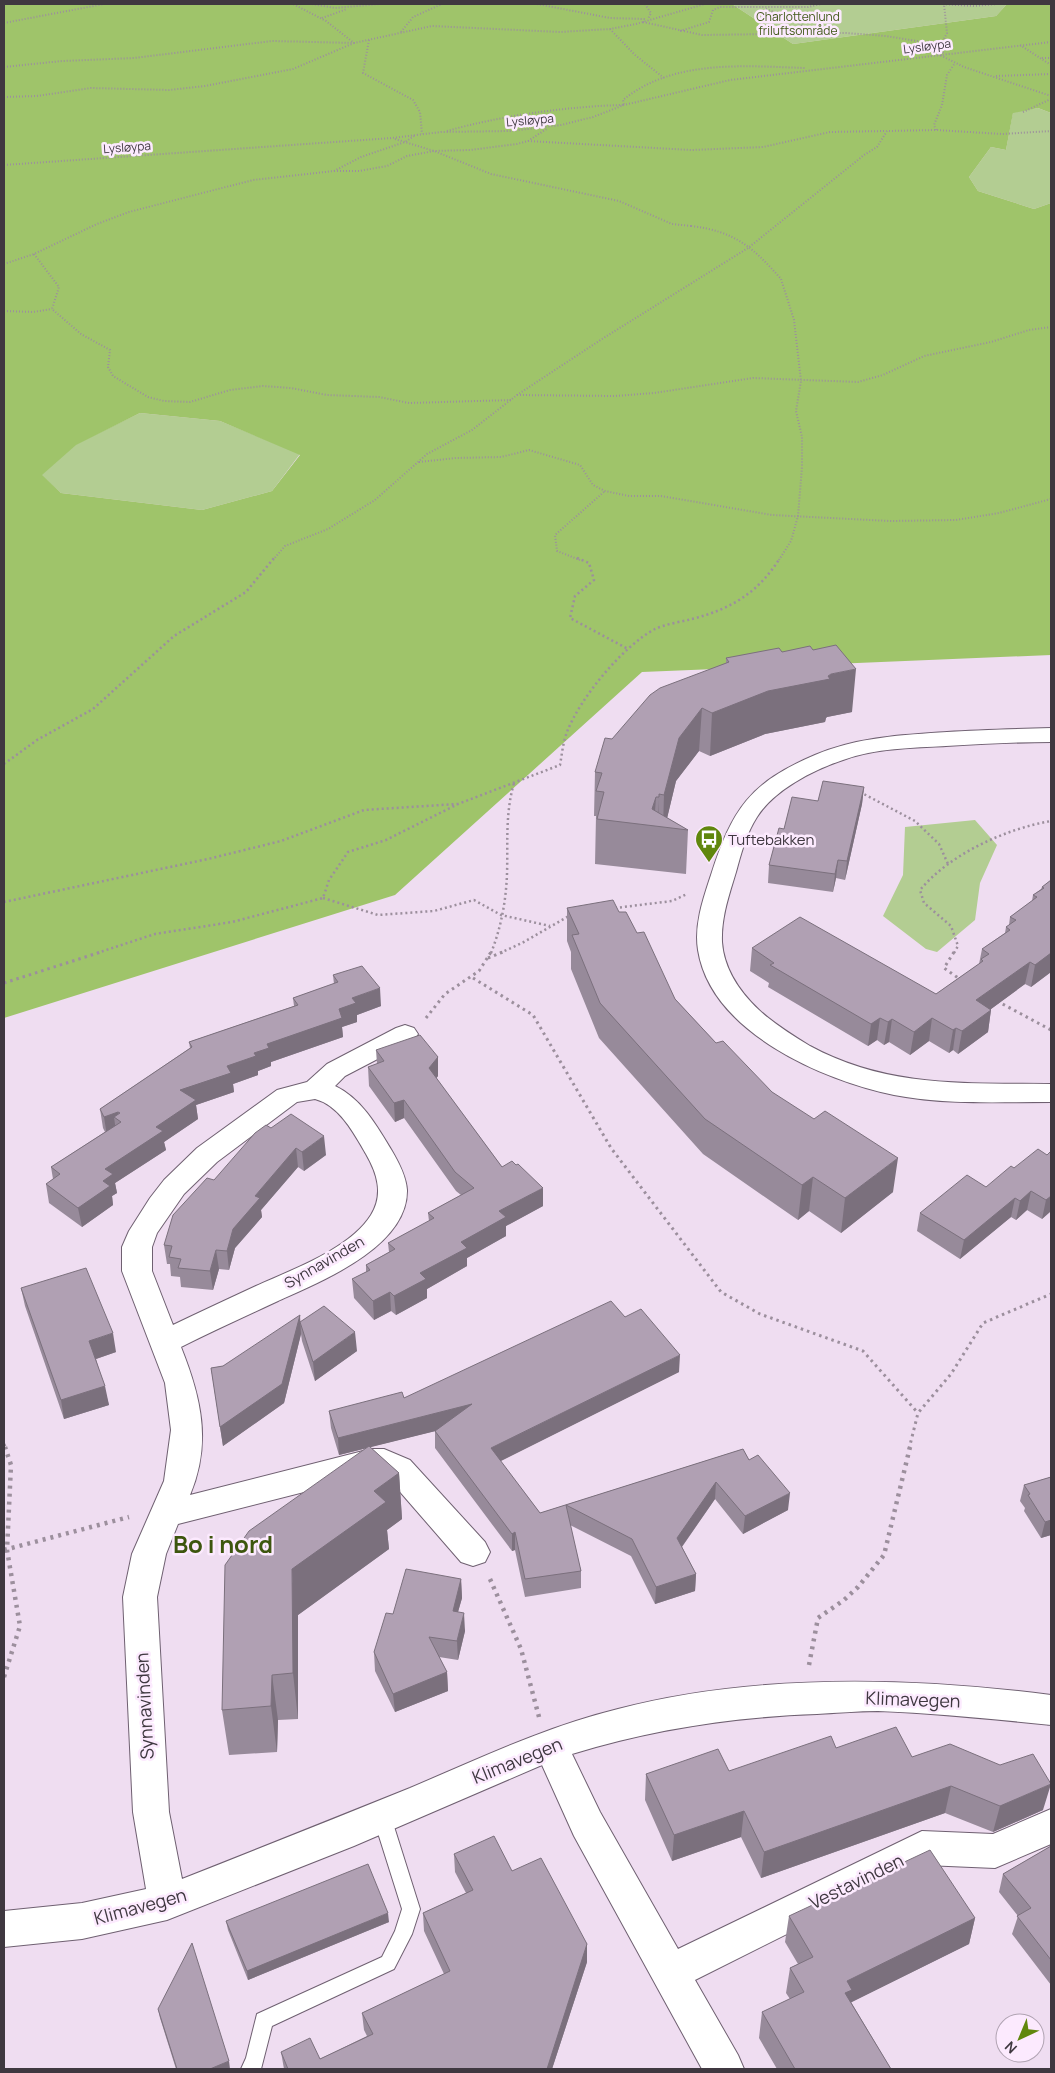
<svg xmlns="http://www.w3.org/2000/svg" width="1055" height="2073" font-family="Manrope,sans-serif">
<style>
.green{fill:#b3cd92}
.forest{fill:#9fc46a;fill-rule:evenodd}
.lines{fill:none;stroke-linecap:round;stroke-linejoin:round}
.lane-casing{stroke:#6f6071;stroke-width:2}
.street-casing{stroke:#6f6071;stroke-width:2}
.path-far3{stroke:#9c8f9d;stroke-width:2;stroke-dasharray:1 2;stroke-linecap:butt}
.path-far2{stroke:#9c8f9d;stroke-width:2.5;stroke-dasharray:2 3;stroke-linecap:butt}
.path-far1{stroke:#9c8f9d;stroke-width:3;stroke-dasharray:2.5 4;stroke-linecap:butt}
.path{stroke:#9c8f9d;stroke-width:4.5;stroke-dasharray:3 5;stroke-linecap:butt}
.lane{fill:#fff;fill-rule:evenodd}
.street{fill:#fff;fill-rule:evenodd}
.path-bridge{stroke:#9c8f9d;stroke-width:2;stroke-dasharray:1 2;stroke-linecap:butt}
.wall{fill:#978a9a}
.shaded-wall{fill:#7b707d}
.building{fill:#b0a0b3;stroke:#7b707d}
.labels{text-anchor:middle;dominant-baseline:central;stroke-width:5;stroke-linejoin:round;paint-order:stroke}
.far-park-label{font-size:12px;fill:#445b1c;stroke:#fceafe}
.far-street-label{font-size:12px;fill:#3f3840;stroke:#fceafe}
.poi-label{font-size:15px;fill:#3f3840;stroke:#fceafe;text-anchor:start}
.street-label{font-size:15px;fill:#3f3840;stroke:#fceafe}
.near-street-label{font-size:18px;fill:#3f3840;stroke:#fceafe}
.near-district-label{font-size:24px;font-weight:bold;fill:#3d560e;stroke:#fceafe}
</style>
<rect width="100%" height="100%" fill="#efddf1"/>
<path class="green" d="M732,4H1007L996,16L793,44Z
M1038,108L1051,113V203L1034,209L978,191L969,177L991,147L1006,150L1013,112Z
M140,413L220,421L300,454L272,491L202,510L61,493L41,475L76,444Z
M975,820L997,845L980,883L975,920L937,952L926,949L883,916L903,875L905,827Z"/>
<path class="forest" d="M4,4H732L793,44L996,16L1007,4H1051V113L1038,108L1013,113L1006,150L991,147L969,177L978,191L1034,209L1051,203V655L642,672L395,895L4,1018ZM140,413L220,421L300,455L272,491L202,510L61,493L42,475L76,445Z"/>
<g class="lines">
<g class="lane-casing">
<path id="lane" d="M382,1809L388,1811L391,1817L420,1909L412,1934L394,1969L272,2026L261,2069H241L246,2058L257,2014L382,1957L395,1931L402,1909L373,1817L376,1811Z"/>
</g>
<g class="street-casing">
<path id="street" d="M1051,728V742C1016,742 981,744 946,746C912,748 876,748 843,760C813,770 774,790 757,817C746,834 741,854 736,872C729,895 721,918 722,942C724,969 739,991 759,1010C774,1024 792,1035 810,1046C887,1088 966,1083 1051,1084V1102C999,1102 945,1105 894,1095C822,1080 711,1032 698,950C694,925 703,899 711,875C732,810 749,783 815,755C857,737 903,735 947,732C982,730 1016,729 1051,728Z
M405,1025L414,1028L418,1034L414,1040L345,1076L335,1086C362,1099 377,1126 392,1151C399,1163 406,1176 407,1190C408,1247 320,1282 278,1301C246,1316 213,1331 181,1347C201,1397 212,1443 190,1495L371,1449H384L410,1460L485,1542L490,1552L485,1562L473,1566L461,1562L388,1478L381,1475H371L178,1524L166,1554L157,1597L169,1812L182,1879C258,1849 334,1819 410,1788C478,1759 545,1727 618,1709C757,1673 910,1677 1051,1695V1725C993,1719 936,1713 878,1711C858,1711 837,1713 817,1714C733,1717 653,1729 572,1754L600,1812L678,1949L922,1831L993,1834L1051,1809V1844L995,1868L925,1865L695,1980L738,2055L744,2069H702L574,1836L542,1765L354,1846L167,1920L82,1939L4,1947V1911L82,1903L146,1889L133,1812L123,1597L132,1554L164,1481L171,1430L165,1383L122,1271V1247L129,1231L150,1198L164,1180L197,1148L277,1090L307,1082L327,1064L396,1028ZM315,1099C339,1105 354,1133 366,1154C377,1173 384,1194 371,1215C350,1249 291,1270 256,1286C228,1299 200,1312 173,1325L152,1271V1247L157,1233L184,1194L217,1162L297,1102Z"/>
</g>
<path class="path-far3" d="M312,4L335,8L379,4
M448,4H524
M537,4L610,18L645,19
M645,4L651,13L648,19
M940,4L974,6L998,4
M766,9L796,21L811,32
M322,18L347,9
M643,22L702,35L846,33L886,36L941,45
M4,23L104,4
M610,29L635,55L664,78
M680,31L709,22L713,10L720,7H808L821,4
M401,32L413,17L442,4
M369,40L363,73L413,100L420,112L422,134
M1020,45L1051,65
M943,53L941,45L947,33L944,4
M938,54L964,67L1051,96
M1042,58H1051
M4,67L62,61L134,58L272,41L354,43L432,26L560,32L610,29L636,24L705,4
M996,76L1051,74
M4,97L37,96L91,88L169,90L205,86L293,69L354,43L326,21L293,4
M1023,112L1051,99
M936,130L934,125L942,105L947,75L955,63
M447,131C499,116 570,106 624,105L623,100C673,59 745,66 805,68
M395,139L434,151L491,174L619,201L672,224L691,226
M528,141L691,150L763,147L830,132L886,131
M1051,156V178
M4,165L392,138L441,132L510,131L561,125L593,117L624,105L730,80L1051,42
M334,171H359L387,166L407,156L434,151L470,150L517,144L528,141L548,128
M34,254L59,287L52,309L81,334L110,350L108,367L113,376L148,397L164,401L190,402L230,390L263,386L291,388L327,395L379,397L409,403L512,400
M4,264L34,254L97,224L129,212L253,180L334,171L361,157L405,142L414,136
M4,311L33,312L52,309
M517,395L615,396L654,393L753,378L858,382L883,375L924,356L991,342L1029,330L1051,327
M419,462L456,458L501,457L529,450L580,465L593,485L605,491L629,496H661L772,515L890,521L956,520L999,513L1051,499
M273,560L285,546L328,529L375,500L427,454L472,430L517,395L602,339L748,248L864,155L877,147L887,131L936,130L1002,134L1051,131
M580,560L557,551L555,535L605,491
M779,560L791,541L798,516L802,467V437L796,411L801,381L794,320L781,279"/>
<path class="path-far2" d="M577,558L589,563L594,580L575,596L570,618L628,649
M4,764L37,740L93,709L174,636L246,592L274,558
M860,792L915,821L939,844L948,864
M323,898L378,915L434,911L474,900L501,915L550,926
M4,902L208,859L281,841L364,810L457,804
M615,908L672,901L687,894
M97,953L155,934L232,922L323,898L329,880L348,852L386,840L458,804L560,765C562,754 563,742 567,732C580,698 623,646 655,629C666,624 680,622 692,619C731,609 758,593 780,558
M491,953C501,928 506,901 507,874C508,843 505,814 514,783
M500,953L522,943L569,916
M954,953L958,946L951,926L924,903L920,890C950,854 1005,829 1051,821"/>
<path class="path-far1" d="M954,952L944,968L961,980
M488,958L503,952
M473,978L533,1015L611,1148L721,1292L760,1314L863,1351L918,1413
M4,983L101,952
M997,1001L1051,1030
M426,1018L445,994L479,971L491,952
M4,1444L6,1449
M909,1449L918,1413L951,1374L983,1323L1051,1294"/>
<path class="path" d="M4,1550L129,1517
M490,1579L521,1649L539,1717
M809,1665L818,1618L844,1600L858,1587L884,1555L910,1447
M4,1677L20,1626L7,1550L11,1465L5,1447"/>
<use href="#lane" class="lane"/>
<use href="#street" class="street"/>
<path class="path-bridge" d="M691,226C734,231 753,247 781,279"/>
</g>
<path class="wall" d="M782,652L852,712L827,717L826,718L825,722L765,734L710,756L699,751L676,781L667,818L688,830L686,874L595,864L596,816H594L595,772L612,739L726,663V658Z
M864,787L862,804L845,880L836,878L833,892L768,883L769,865L784,829L818,801Z
M1051,880V972L1031,987L1025,984L991,1009L988,1032L958,1054L953,1050L949,1053L929,1041L910,1055L889,1042L884,1045L877,1040L868,1046L768,987L769,983L750,971L752,948L936,994L979,964L982,949L1005,933L1006,927L1009,925L1010,917L1032,901L1033,895L1041,889L1042,887Z
M567,908L619,912L637,933L675,999L716,1043L772,1092L893,1192L841,1233L809,1211L798,1220L703,1154L599,1038L571,969V952L567,941Z
M333,975L381,1006L357,1015V1022L342,1027L343,1037L271,1062V1066L258,1071V1075L233,1084L234,1092L196,1105L198,1119L164,1142L166,1150L115,1183L117,1193L112,1196L113,1205L82,1227L49,1203L46,1184L53,1179L51,1167L105,1132L103,1128L100,1109L190,1048L189,1042L294,1006L293,998L334,984Z
M376,1050L438,1057V1076L436,1078L502,1167L543,1206L506,1226V1236L467,1258V1266L427,1289V1298L396,1315L391,1311L374,1320L354,1298L352,1279L366,1272V1265L389,1252L388,1243L429,1221L428,1213L461,1195L456,1191L404,1118L395,1122L369,1086L368,1067L377,1064Z
M271,1128L326,1155L304,1171L298,1167L261,1210L262,1217L235,1248L229,1270L219,1269L213,1290L181,1287L180,1277L171,1276L170,1264H167L164,1245L214,1180Z
M1051,1151V1211L1042,1219L1027,1210L1016,1220L1011,1217L960,1259L917,1231L920,1213L986,1187L1047,1155Z
M21,1288L116,1352L96,1359L109,1405L64,1419L25,1306Z
M625,1317L679,1372L500,1461L540,1513L743,1449L749,1460L788,1510L743,1534L715,1499L682,1547L696,1574L695,1591L655,1604L631,1556L570,1525L581,1571V1588L525,1597L515,1550L512,1551L435,1448V1431L370,1447L399,1473L402,1519L387,1530L389,1549L298,1615V1719L278,1720L277,1752L229,1755L222,1710L367,1448L339,1455L331,1428L329,1411L404,1398Z
M300,1322L357,1351L315,1381L302,1341L301,1334L284,1403L223,1446L211,1368L223,1366Z
M1051,1477V1535L1041,1538L1024,1511L1025,1508L1020,1501L1024,1485Z
M461,1579L462,1598L458,1612L465,1631L458,1660L439,1657L447,1672L448,1691L395,1712L375,1671L374,1652L393,1614Z
M912,1757L1043,1810L993,1832L945,1813L761,1878L741,1837L672,1861L645,1800L646,1774L729,1771Z
M1051,1846V1985L1012,1934L1018,1916L999,1892L1003,1874Z
M454,1854L512,1871L587,1944V1962L552,2069H284L281,2052L320,2059L367,2036L364,2030L362,2013L444,1974L424,1931L423,1913L466,1893L455,1872Z
M789,1916L975,1918L969,1944L851,2002L891,2069H777L759,2038L762,2012L790,1999L786,1993L790,1968L798,1964L785,1942Z
M226,1921L389,1922L248,1980L228,1930Z
M158,2009L230,2069H176L160,2018Z"/>
<path class="shaded-wall" d="M856,669L852,712L827,717L826,718L825,722L765,734L710,756L712,713L768,691L828,676L831,674Z
M702,708L699,751L676,781L665,827H663L664,795L679,738Z
M864,787L862,804L845,880L847,861Z
M659,794L658,826H657L659,797Z
M656,797L654,826L652,809Z
M838,860L836,878L833,892L835,874Z
M1051,948V972L1031,987L1035,965Z
M1030,962L1025,984L972,1023L976,1000Z
M380,988L381,1006L357,1015V1022L342,1027L343,1037L271,1062V1066L258,1071V1075L233,1084L234,1092L196,1105L198,1119L164,1142L166,1150L115,1183L117,1193L112,1196L113,1205L82,1227L78,1208L103,1181L105,1169L156,1127L180,1090L254,1053L267,1044L339,1009L352,998Z
M991,1010L988,1032L958,1054L962,1031Z
M880,1018L877,1040L868,1046L871,1024Z
M932,1018L929,1041L910,1055L914,1032Z
M892,1019L889,1042L884,1045L888,1022Z
M956,1028L953,1050L949,1053L953,1030Z
M438,1057V1076L430,1087L429,1068Z
M404,1100V1118L395,1122L394,1103Z
M118,1112L120,1121L114,1117L116,1132L107,1136L104,1117Z
M324,1136L326,1155L304,1171L302,1152Z
M296,1148L298,1167L261,1210L262,1217L235,1248L229,1270L227,1251L233,1229L255,1196Z
M898,1158L893,1192L841,1233L845,1198Z
M813,1177L809,1211L798,1220L802,1185Z
M543,1188V1206L506,1226V1236L467,1258V1266L427,1289V1298L396,1315L394,1296L420,1273L461,1242L499,1211Z
M1031,1191L1027,1210L1016,1220L1020,1201Z
M1051,1196V1211L1042,1219L1046,1200Z
M1015,1198L1011,1217L960,1259L964,1240Z
M216,1250L219,1269L213,1290L210,1271Z
M390,1292L391,1311L374,1320L373,1301Z
M300,1315L301,1334L284,1403L223,1446L220,1427Z
M355,1332L357,1351L315,1381L313,1362Z
M113,1333L116,1352L93,1360L89,1341Z
M680,1355L679,1372L491,1466V1448Z
M105,1386L109,1405L64,1419L61,1400Z
M472,1404V1422L339,1455L338,1438Z
M399,1473L402,1519L387,1530L389,1549L298,1615V1719L293,1673L292,1569L374,1491Z
M716,1482L715,1499L676,1555L677,1538Z
M790,1493L788,1510L743,1534L745,1516Z
M1051,1520V1535L1041,1538L1045,1522Z
M515,1532V1550L512,1551V1534Z
M696,1574L695,1591L655,1604L656,1587Z
M461,1579L462,1598L453,1629V1611Z
M464,1613L465,1631L458,1660L457,1641Z
M447,1672L448,1691L395,1712L393,1694Z
M272,1675L278,1720L277,1752L271,1706Z
M1051,1784L1043,1810L993,1832L1000,1806Z
M951,1786L945,1813L761,1878L764,1852Z
M744,1811L741,1837L672,1861L674,1835Z
M388,1913L389,1922L248,1980L247,1971Z
M975,1918L969,1944L850,2003L840,2018L847,1981Z
M587,1944V1962L552,2069H547Z
M229,2061L230,2069H210Z"/>
<path class="building" d="M836,645L856,669L831,674L828,676L830,679L768,691L712,713L702,708L679,738L664,795L659,794V797H656L652,809L688,830L597,819L604,792L596,791L602,773L595,772L605,738L612,739L650,695L660,688L729,662L726,658L779,648L782,652L810,646L813,650Z
M823,781L864,787L847,861L838,860L835,874L769,865L779,828L784,829L792,797L818,801Z
M1051,880V953L1035,965L1030,962L976,1000L991,1010L962,1031L956,1028L953,1030L932,1018L914,1032L892,1019L888,1022L880,1018L871,1024L770,965L774,963L752,948L800,917L936,994L983,961L981,959L989,954L982,949L1010,930L1006,927L1016,920L1010,917L1037,897L1033,895L1044,888L1042,887Z
M613,900L619,912H626L637,933L644,932L675,999L716,1043L723,1041L772,1092L814,1119L825,1111L898,1158L845,1198L813,1177L802,1185L705,1119L600,1003L572,935L579,934L567,908Z
M362,966L380,988L352,998L356,1003L339,1009L342,1018L267,1044L269,1048L254,1053L256,1056L227,1066L231,1073L180,1090L196,1100L156,1127L163,1131L105,1169L113,1174L103,1181L110,1186L78,1208L46,1184L60,1174L51,1167L121,1122L114,1117L120,1113L118,1112L104,1117L100,1109L192,1047L189,1042L298,1005L293,998L338,982L333,975Z
M420,1035L438,1057L429,1068L502,1167L512,1161L516,1165L518,1164L543,1188L499,1211L506,1217L461,1242L467,1248L420,1273L426,1279L394,1296L390,1292L373,1301L352,1279L370,1270L366,1265L395,1249L388,1243L434,1218L428,1213L474,1188L455,1172L404,1100L394,1103L368,1067L384,1061L376,1050Z
M291,1114L324,1136L302,1152L296,1148L255,1196L260,1198L233,1229L227,1251L216,1250L210,1271L178,1268L181,1259L169,1257L172,1246L164,1245L173,1215L207,1178L214,1180L255,1133L266,1125L271,1128Z
M1038,1149L1047,1155L1051,1151V1196L1046,1200L1031,1191L1020,1201L1015,1198L964,1240L920,1213L967,1175L986,1187L1011,1166L1014,1168Z
M86,1268L113,1333L89,1341L105,1386L61,1400L21,1288Z
M611,1301L625,1317L641,1309L680,1355L491,1448L540,1513L743,1449L749,1460L758,1455L790,1493L745,1516L716,1482L677,1538L696,1574L656,1587L632,1539L566,1505L581,1571L525,1579L515,1532L512,1534L435,1431L472,1404L338,1438L329,1411L402,1392L404,1398Z
M324,1306L355,1332L313,1362L300,1322Z
M300,1315L282,1384L220,1427L211,1368L223,1366Z
M369,1446L399,1473L374,1491L386,1502L292,1569L293,1673L272,1675L271,1706L222,1710L225,1565L249,1531Z
M1051,1477V1520L1045,1522L1028,1495L1030,1494L1024,1485Z
M406,1569L461,1579L453,1611L464,1613L457,1641L429,1637L447,1672L393,1694L374,1652L386,1613L393,1614Z
M896,1727L912,1757L950,1744L1000,1765L1033,1754L1051,1784L1000,1806L951,1786L764,1852L744,1811L674,1835L646,1774L718,1749L729,1771L831,1736L836,1748Z
M494,1836L512,1871L541,1858L587,1944L547,2069H288L281,2052L310,2038L320,2059L373,2034L362,2013L450,1971L423,1913L473,1890L454,1854Z
M1051,1846V1960L1017,1916L1031,1908L1003,1874Z
M930,1850L975,1918L847,1981L852,1990L845,1993L891,2069H795L762,2012L804,1992L790,1968L813,1957L789,1916Z
M368,1864L388,1913L247,1971L226,1921Z
M192,1943L229,2061L210,2069H177L158,2009Z"/>
<defs>
<g id="bus-pin" transform="scale(1.4375)"><path d="M0 17L-7.5 6A9.5 9.5 0 1 1 7.5 6Z" fill="#60870d" stroke="#fceafe"/><path d="M-5-6H5V4H4V6H2V4H-2V6H-4V4H-5ZM-3.5-4V0h7V-4ZM-3.5 1.2v1.5H-2V1.2ZM2 1.2v1.5H3.5V1.2Z" fill="#fff"/></g>
</defs>
<g fill-rule="evenodd">
<use href="#bus-pin" x="709" y="839"/>
</g>
<g class="labels">
<g class="far-park-label">
<text x="798" y="16">Charlottenlund<tspan x="798" dy="14">friluftsområde</tspan></text>
</g>
<g class="far-street-label">
<text transform="translate(927 46) rotate(-7)">Lysløypa</text>
<text transform="translate(530 120) rotate(-5)">Lysløypa</text>
<text transform="translate(127 147) rotate(-4)">Lysløypa</text>
</g>
<g class="poi-label">
<text x="728" y="839">Tuftebakken</text>
</g>
<g class="street-label">
<text transform="translate(324 1262) rotate(-30)">Synnavinden</text>
</g>
<g class="near-street-label">
<text transform="translate(913 1699) rotate(2)">Klimavegen</text>
<text transform="translate(144 1706) rotate(-93)">Synnavinden</text>
<text transform="translate(517 1760) rotate(-22)">Klimavegen</text>
<text transform="translate(856 1881) rotate(-26)">Vestavinden</text>
<text transform="translate(140 1906) rotate(-15)">Klimavegen</text>
</g>
<g class="near-district-label">
<text x="223" y="1543">Bo i nord</text>
</g>
</g>
<rect width="1055" height="2073" fill="none" stroke="#3f3840" stroke-width="10"/>
<g transform="translate(1020 2038) rotate(224)"><circle r="24" fill="#fceafe" stroke="#b0a3b2"/>
<path d="M0-4L9 19L0 12L-9 19Z" fill="#60870d"/>
<text y="-8" font-size="14" font-weight="bold" text-anchor="middle" fill="#3f3840">N</text>
</g>
</svg>
